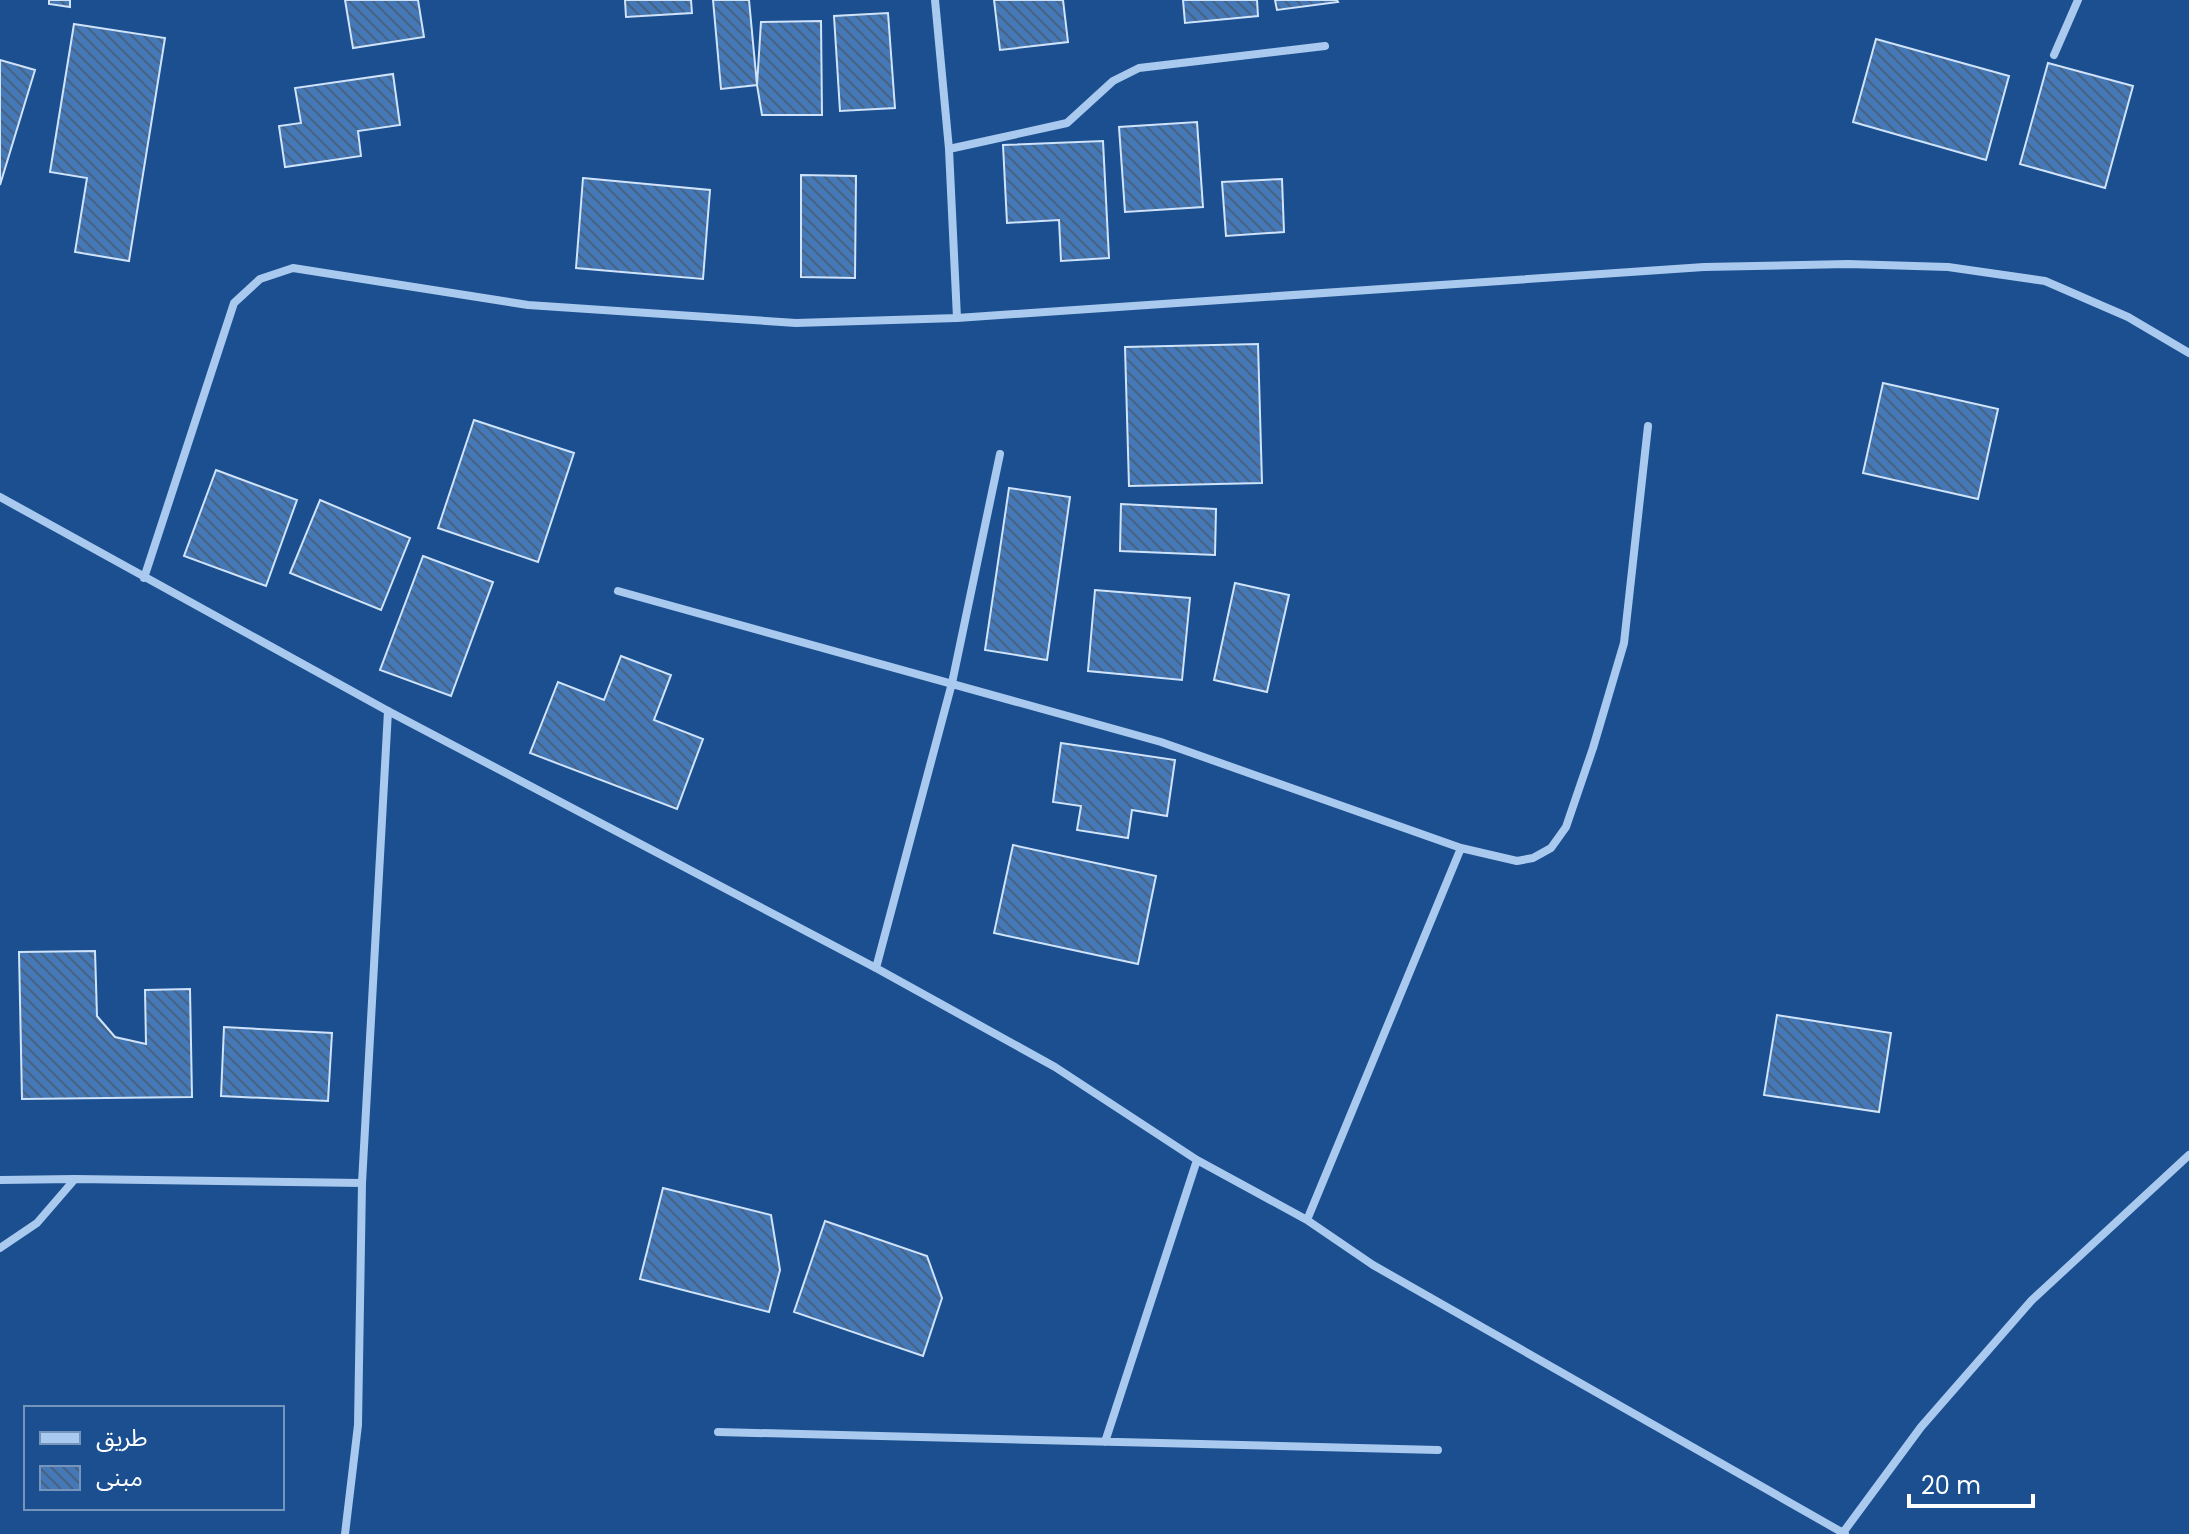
<svg xmlns="http://www.w3.org/2000/svg" width="2189" height="1534" font-family="Poppins,'Noto Sans Arabic',sans-serif">
<style>
.building{fill:url(#building-back-hatch);stroke:#cfe3fa;stroke-width:2}
.lines{fill:none;stroke-linecap:round;stroke-linejoin:round}
.street{stroke:#a9c9ee;stroke-width:8}
</style>
<defs>
<pattern id="building-back-hatch" width="6" height="6" patternUnits="userSpaceOnUse" patternTransform="scale(2)"><rect width="6" height="6" fill="#4478b7"/><path d="M-1 5l2 2M0 0l6 6M5-1l2 2" fill="none" stroke="#486282"/></pattern>
</defs>
<rect width="100%" height="100%" fill="#1b4f8f"/>
<path class="building" d="M49,0H70V7L49,4Z
M345,0H418L424,37L353,48Z
M625,0H691L692,13L626,17Z
M713,0H749L757,85L721,89Z
M994,0H1063L1068,42L1000,50Z
M1183,0H1257L1258,16L1185,23Z
M1275,0H1337L1338,2L1277,10Z
M888,13L895,108L840,111L834,16Z
M821,21L822,115H762L757,85L761,22Z
M74,24L165,38L129,261L75,252L87,178L50,172Z
M1876,39L2009,76L1986,160L1853,122Z
M0,60L35,70L0,185Z
M2048,63L2133,86L2105,188L2020,164Z
M393,74L400,125L358,131L361,156L285,167L279,126L301,123L295,88Z
M1197,122L1203,207L1125,212L1119,127Z
M1103,141L1109,258L1061,261L1059,220L1007,223L1003,145Z
M801,175L856,176L855,278L801,277Z
M583,178L710,190L703,279L576,268Z
M1282,179L1284,232L1226,236L1222,182Z
M1258,344L1262,483L1129,486L1125,347Z
M1883,383L1998,409L1978,499L1863,473Z
M474,420L574,453L538,562L438,528Z
M216,470L297,500L266,586L184,556Z
M1009,488L1070,497L1047,660L985,650Z
M320,500L410,538L381,610L290,573Z
M1121,504L1216,509L1215,555L1120,551Z
M423,556L493,582L451,696L380,670Z
M1235,583L1289,595L1267,692L1214,680Z
M1095,590L1190,598L1182,680L1088,671Z
M621,656L671,675L654,720L703,739L677,809L530,753L558,682L604,700Z
M1061,743L1175,760L1167,816L1132,810L1128,838L1077,830L1081,806L1053,802Z
M1013,845L1156,876L1138,964L994,933Z
M95,951L97,1016L115,1037L146,1044L145,990L190,989L192,1097L22,1099L19,952Z
M1777,1015L1891,1033L1879,1112L1764,1095Z
M224,1027L332,1033L328,1101L221,1096Z
M663,1188L771,1215L780,1270L769,1312L640,1279Z
M825,1221L927,1256L942,1298L923,1356L794,1312Z"/>
<g class="lines">
<path class="street" d="M935,0L949,149L957,318
M2054,55L2078,0
M949,149L1067,123L1113,81L1139,68L1325,46
M0,497L388,711L876,968L1055,1067L1197,1160L1307,1220L1373,1265L1845,1534
M144,578L234,303L260,279L293,268L528,305L796,323L957,318L1704,267L1848,264L1948,267L2045,281L2128,317L2189,353
M618,591L1161,742L1461,848L1517,861L1533,858L1551,848L1566,827L1593,748L1624,643L1648,426
M876,968L952,683L1000,454
M0,1180L75,1179
M1307,1220L1461,848
M0,1248L37,1223L75,1179L362,1183
M718,1432L1438,1450
M1105,1442L1197,1160
M345,1534L358,1425L362,1183L388,711
M1842,1534L1921,1427L2032,1300L2189,1155"/>
</g>
<rect x="24" y="1406" width="260" height="104" fill="#1b4f8f" stroke="#7695bc" stroke-width="2"/>
<rect x="40" y="1432" width="40" height="12" fill="#a9c9ee" stroke="#7695bc" stroke-width="2"/>
<text x="96" y="1446" font-size="24" fill="#ffffff">طريق</text>
<rect x="40" y="1466" width="40" height="24" fill="url(#building-back-hatch)" stroke="#7695bc" stroke-width="2"/>
<text x="96" y="1486" font-size="24" fill="#ffffff">مبنى</text>
<path d="M1909 1494v12h124v-12" fill="none" stroke="#ffffff" stroke-width="4"/>
<text x="1921" y="1494" font-size="24" fill="#ffffff" stroke="#1b4f8f" stroke-width="6" paint-order="stroke">20 m</text>
</svg>
